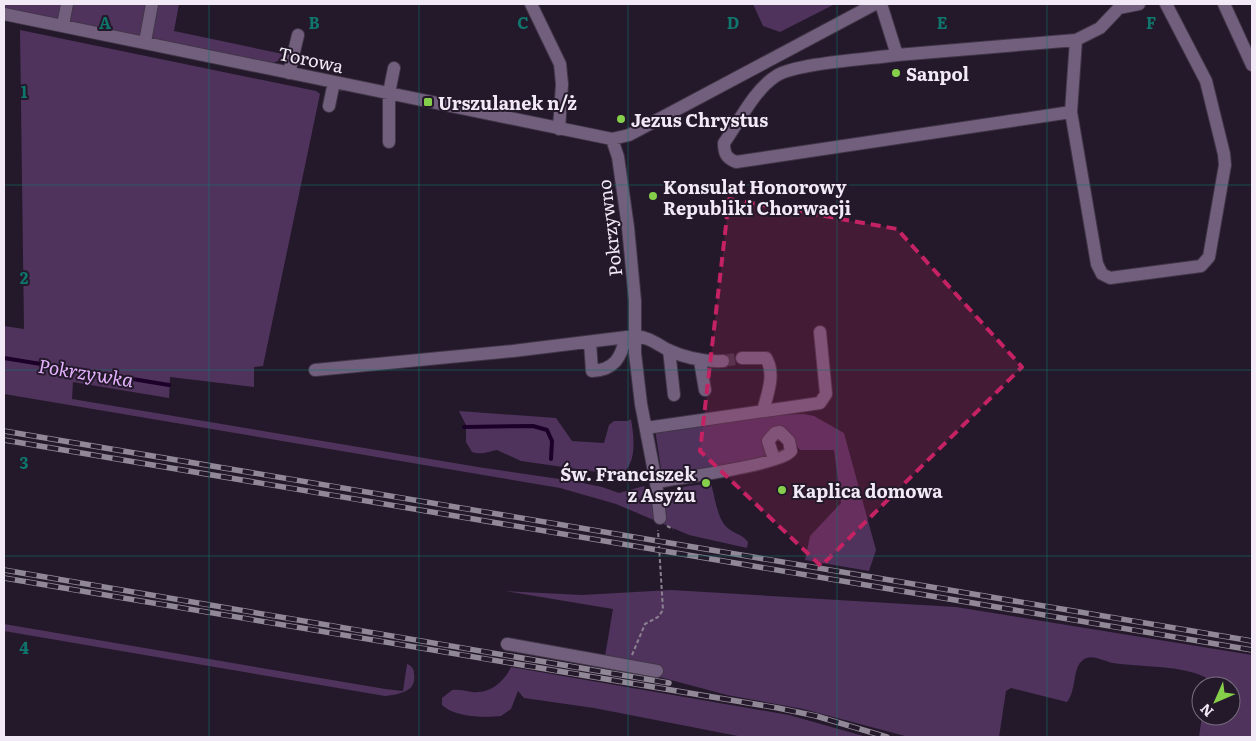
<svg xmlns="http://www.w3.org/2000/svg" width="1256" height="741" font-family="Literata,serif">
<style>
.green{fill:#4f335c}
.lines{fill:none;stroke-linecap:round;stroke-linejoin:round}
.stream{stroke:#1c0029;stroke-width:4}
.minor-tunnel{stroke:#433849;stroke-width:12;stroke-dasharray:12 6;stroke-linecap:butt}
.minor-casing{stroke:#413647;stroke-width:14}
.path{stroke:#8b8291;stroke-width:2;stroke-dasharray:4 2.5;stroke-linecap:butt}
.minor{stroke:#725f7d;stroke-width:12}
.rail-casing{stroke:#918897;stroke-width:5.5}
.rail{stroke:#24192a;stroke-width:4;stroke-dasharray:11;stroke-linecap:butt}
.marked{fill:#c42263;fill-opacity:0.2;stroke:#c42263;stroke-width:4;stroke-dasharray:10 6;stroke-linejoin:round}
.grid{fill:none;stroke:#0f766e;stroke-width:1;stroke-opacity:0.55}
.poi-dot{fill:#86cf4b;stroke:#24192a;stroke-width:2}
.labels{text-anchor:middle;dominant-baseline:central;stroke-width:4;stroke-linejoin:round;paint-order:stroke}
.street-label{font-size:18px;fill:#f1eaf6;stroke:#24192a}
.poi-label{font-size:18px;font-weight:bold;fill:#f1eaf6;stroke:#24192a;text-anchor:start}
.water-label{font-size:19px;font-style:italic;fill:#e4b2fe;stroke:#24192a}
.grid-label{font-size:16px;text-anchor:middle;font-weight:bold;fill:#0f766e;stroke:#24192a;stroke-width:4;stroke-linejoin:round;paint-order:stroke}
</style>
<rect width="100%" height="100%" fill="#24192a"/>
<path class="green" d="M4,4H179L174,31L283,54L278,61L272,63L4,9Z
M753,4H833V5L780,32L763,26Z
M20,30L316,91L320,94L263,366L254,367V387L170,377L169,398L73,382L72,399L478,467L573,481L602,487L619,493L644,486L652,499L662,501C675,484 692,486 711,484C715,496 717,521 729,529C737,535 742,534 748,542L747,548L689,535L616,504L560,488L4,394V326L24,329Z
M459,411L556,418L572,441L604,443L609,425L614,421H628L631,419C634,437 638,466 619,475L521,461L497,450C487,452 482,455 472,452L466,442V425Z
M804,414L814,416L844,433L876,550L869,571L805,560L810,536L841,503L834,450H800L787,435L765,442V455L757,460L667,477L661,469L655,429L773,415Z
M671,590L956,607L1252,655V737H1199L1202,716H1231V686H1207L1208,679C1187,665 1138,667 1113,663C1103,661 1091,653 1083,660C1072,668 1077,690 1067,702L1011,688L1006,691L999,737H909L803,709L727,695L652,675L603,668L613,609L505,591L582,595Z
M4,624L385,689L403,691L407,664C412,666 414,669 414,674C417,693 397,694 385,696L4,631Z
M511,667L789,715L867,737H743L594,708L524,698L518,691L511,709L501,716C485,718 454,717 442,705V698L452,690C459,689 465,691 472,692C490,694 504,682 511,667Z"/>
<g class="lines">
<path class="stream" d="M4,358L169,385
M464,427L533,426L547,430L552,441L551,459"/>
<path class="minor-tunnel" d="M723,361L742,358"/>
<g class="minor-casing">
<path id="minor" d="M531,4L560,64L562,84L559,129
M881,4L897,55C870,59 796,63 776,76C754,90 739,122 724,143C724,153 726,158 736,162L1071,112
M1224,4L1252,65
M4,14L612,139L629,135L875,4
M63,25L67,4
M1076,40L1100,28L1119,8L1139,4
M145,42L152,4
M897,55L1076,40L1071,112L1097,264L1102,274L1110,278L1201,266L1209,257L1225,165L1224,154L1206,81L1166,4
M289,73L298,35
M329,106L334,82
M612,139L618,157L628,227L635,301V353L641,404L656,482L660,518
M389,142V93L394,68
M590,342L592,371C615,370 621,357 626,337
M669,350L674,395
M742,358H766C776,374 767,395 763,411
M700,361L705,390
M315,370L513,351L635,336C649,337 657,344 668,350C686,358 704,362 723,361
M646,428L820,403L826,394L820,332
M656,482C675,479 784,464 791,451L789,441L780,432L775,433L768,441L774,459
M507,644L657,671"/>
</g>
<path class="path" d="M667,526L673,529
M632,655L645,624L658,617L663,610L658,530"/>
<use href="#minor" class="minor"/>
<g class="rail-casing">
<path id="rail" d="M4,431L1252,641
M4,440L1252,650
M4,570L669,683
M4,578L778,708L816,716L887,737"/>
</g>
<use href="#rail" class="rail"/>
</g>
<path class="marked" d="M729,199L897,229L1022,367L821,566L700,451Z"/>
<path class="grid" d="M209,4V737M419,4V737M628,4V737M837,4V737M1047,4V737M4,185H1252M4,370H1252M4,556H1252"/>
<g class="poi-dot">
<circle cx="896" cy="73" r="5"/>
<rect x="423" y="97" width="10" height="10" rx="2.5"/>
<circle cx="621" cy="119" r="5"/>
<circle cx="653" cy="196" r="5"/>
<circle cx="706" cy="483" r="5"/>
<circle cx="782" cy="490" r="5"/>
</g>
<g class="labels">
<g class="street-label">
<text transform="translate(311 59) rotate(12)">Torowa</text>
<text transform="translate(609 228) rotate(-97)">Pokrzywno</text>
</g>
<g class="poi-label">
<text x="906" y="73">Sanpol</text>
<text x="438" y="102">Urszulanek n/ż</text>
<text x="631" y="119">Jezus Chrystus</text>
<text x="663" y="186">Konsulat Honorowy<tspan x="663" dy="21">Republiki Chorwacji</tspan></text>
<text x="696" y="473" text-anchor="end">Św. Franciszek<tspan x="696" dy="21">z Asyżu</tspan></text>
<text x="792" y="490">Kaplica domowa</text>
</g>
<g class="water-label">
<text transform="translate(86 372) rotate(9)">Pokrzywka</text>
</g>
</g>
<g class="grid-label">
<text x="105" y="29">A</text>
<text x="314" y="29">B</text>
<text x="523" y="29">C</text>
<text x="733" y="29">D</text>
<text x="942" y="29">E</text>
<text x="1151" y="29">F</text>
<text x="24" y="98">1</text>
<text x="24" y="284">2</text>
<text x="24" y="469">3</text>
<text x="24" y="654">4</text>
</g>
<rect width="1256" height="741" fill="none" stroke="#f1eaf6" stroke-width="10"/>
<g transform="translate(1216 701) rotate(225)"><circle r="24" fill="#24192a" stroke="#766d7c"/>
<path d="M0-4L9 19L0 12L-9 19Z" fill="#86cf4b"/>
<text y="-8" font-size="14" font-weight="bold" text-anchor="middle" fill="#f1eaf6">N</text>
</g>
</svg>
